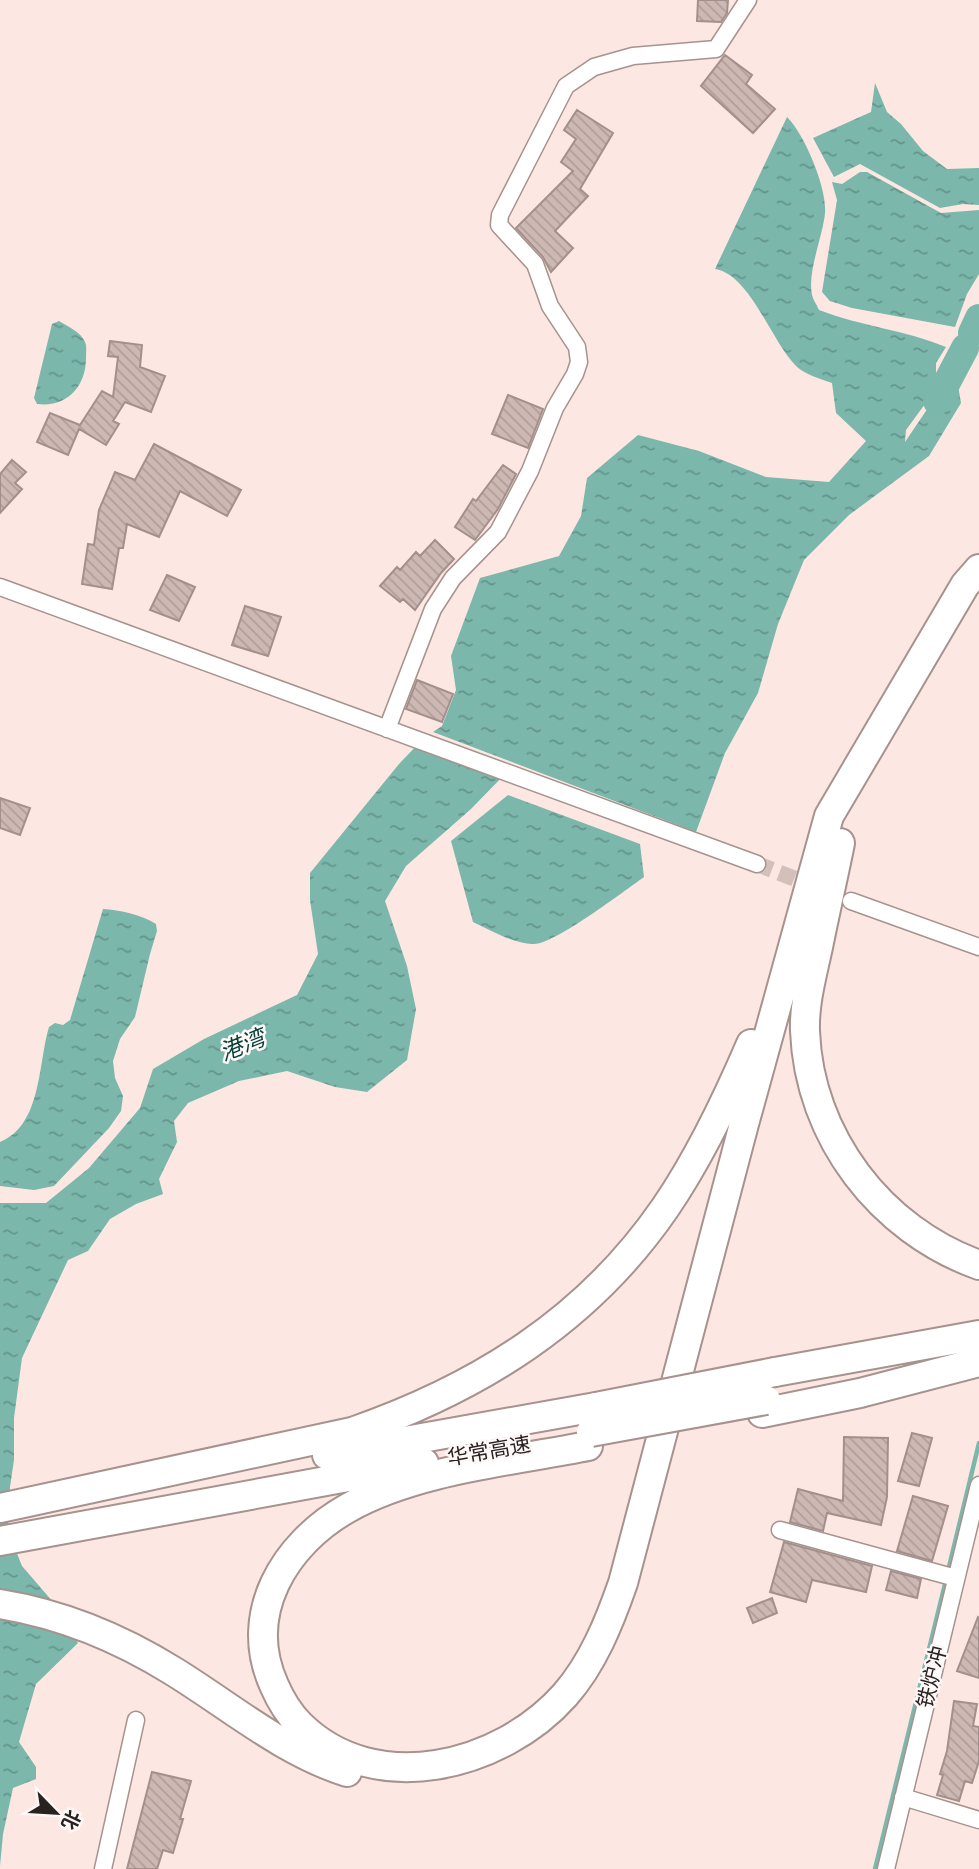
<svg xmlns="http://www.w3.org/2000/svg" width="979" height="1869" font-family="'Fira Sans Condensed','Noto Sans SC',sans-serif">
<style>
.water{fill:url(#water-ripples)}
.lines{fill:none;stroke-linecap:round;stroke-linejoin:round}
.stream{stroke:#7bb7ab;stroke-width:4.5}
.river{stroke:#7bb7ab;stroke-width:28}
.building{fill:url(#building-back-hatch);stroke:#a38f8b;stroke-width:2}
.minor-tunnel{stroke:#d3c0bb;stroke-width:16;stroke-dasharray:16 8;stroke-linecap:butt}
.minor-casing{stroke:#a6928e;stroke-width:19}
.motorway-casing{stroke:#a6928e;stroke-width:32}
.minor{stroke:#fff;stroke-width:16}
.motorway{stroke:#fff;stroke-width:28}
.motorway-bridge-casing{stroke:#a6928e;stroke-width:32;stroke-linecap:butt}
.motorway-bridge{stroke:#fff;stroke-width:28}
.labels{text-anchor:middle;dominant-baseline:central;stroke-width:5;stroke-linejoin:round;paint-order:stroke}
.street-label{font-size:21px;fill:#2a2221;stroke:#fdf8f7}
.water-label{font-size:23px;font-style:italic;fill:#073f37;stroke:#fdf8f7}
</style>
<defs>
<pattern id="water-ripples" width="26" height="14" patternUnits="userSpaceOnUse" patternTransform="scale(1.75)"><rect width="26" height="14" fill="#7bb7ab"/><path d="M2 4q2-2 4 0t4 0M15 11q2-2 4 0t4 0" fill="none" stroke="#65948b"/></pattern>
<pattern id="building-back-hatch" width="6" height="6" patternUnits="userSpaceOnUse" patternTransform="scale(1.75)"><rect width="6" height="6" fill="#cdb8b4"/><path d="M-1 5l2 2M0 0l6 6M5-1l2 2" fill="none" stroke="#b09e9a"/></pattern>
</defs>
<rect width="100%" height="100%" fill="#fde7e2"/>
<path class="water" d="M875,83L887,112L901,124L923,151L947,169L979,168V205L963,204L940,208L860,164L834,177L813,138L871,112Z
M787,117C805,135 827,188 825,213C823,236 807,272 812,295C813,300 817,305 819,310C860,326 905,330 946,347L936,363V380L933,393L906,430L905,442L955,368L961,403L929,456L849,515L804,560L778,624L758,693L725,753L696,832L433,732L442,726L456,690L451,656L480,578L559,556L581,516L587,478L638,435L699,451L766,477L829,482L866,441L836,413L832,383C821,379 806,375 797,367C771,342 751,275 715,269Z
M860,172H867L941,213L979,210V274L967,294L955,327L852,308L830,301L822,292L837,200L832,182L842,184Z
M59,321C67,326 81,332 85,342C87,346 86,353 86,358C86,387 66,408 37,404L34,398L52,324Z
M419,743L505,774L471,809L406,866L385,901L407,966L416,1009L407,1060L367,1092L335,1087L287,1071L239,1081L188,1103L174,1121L177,1142L159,1179L163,1194L136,1204L110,1219L88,1251L68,1260L22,1358L14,1418V1460L10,1487L8,1531L22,1566L53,1602L78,1643L36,1684L19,1742L36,1767V1779L13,1788L3,1834L0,1866V1203H46L89,1168L140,1108L153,1069L204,1039L297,995L318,954L310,900V873L399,764Z
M508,795L640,844L644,877C624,891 555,944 534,944C516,945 490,930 473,922L451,841Z
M103,909C120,910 142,915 156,924L157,931L150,954L135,1017L120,1039L113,1061L115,1078L123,1096L121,1111L109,1128L54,1186L34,1190L0,1186V1142C42,1125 38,1063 49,1027L55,1023L63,1025L70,1020Z"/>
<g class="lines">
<path class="stream" d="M948,1571L979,1443
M875,1869L946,1580"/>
<path class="river" d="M972,333L979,318
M937,401L965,348"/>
</g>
<path class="building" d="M698,0H728L727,13L721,22L697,21Z
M725,55L752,75L746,84L775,109L753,133L701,86Z
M577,110L613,133L580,189L588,196L555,231L573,248L551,272L543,257L516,228L573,171L561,162L576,139L564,130Z
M110,341L142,345L140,367L165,376L151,412L125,402L113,421L119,424L106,445L79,429L68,455L37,442L50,413L80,425L102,391L113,397L118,357L108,356Z
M508,395L543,409L528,448L492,434Z
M154,444L241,490L227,516L180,491L159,537L127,524L123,548H119L112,589L82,584L88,544L94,545L99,510L115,472L135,480Z
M12,460L26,472L15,483L22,489L0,513V474Z
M503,465L516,474L498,509L475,540L455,527L473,499L476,501Z
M435,540L454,559L441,573L415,610L403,599L400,602L380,586L397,567L400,570L416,552L420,556Z
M167,575L195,587L179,621L150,610Z
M245,606L281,617L268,656L232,645Z
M417,680L453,694L442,722L406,709Z
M0,798L30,808L20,835L0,828Z
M912,1433L932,1438L919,1486L898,1481Z
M844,1437L888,1438L887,1497L881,1525L827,1513L823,1531L790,1522L798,1489L843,1501Z
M913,1496L948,1506L932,1561L897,1551Z
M784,1542L872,1566L866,1592L812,1580L806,1602L770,1592Z
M891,1571L921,1579L917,1598L886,1590Z
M772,1598L777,1613L753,1623L747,1608Z
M978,1617L979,1618V1678L957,1671Z
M954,1701L977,1704L973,1726L979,1727V1761L972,1783L965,1781L959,1801L937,1795L943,1775L940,1774L947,1751Z
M152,1772L191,1781L180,1819H183L173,1853L163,1850L157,1869H127Z"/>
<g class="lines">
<path class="minor-tunnel" d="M757,864L816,887"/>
<g class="minor-casing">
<path id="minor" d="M0,587L757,864
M387,729L433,609L453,578L498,532L530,471L555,408L575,374L579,362L577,347L550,306L535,264L499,225L500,215L566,86L594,67L633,56L716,49L748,0
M851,901L979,947
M780,1530L956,1578
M903,1797L979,1820
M103,1869L136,1720
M886,1869L979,1485"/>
</g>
<g class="motorway-casing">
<path id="motorway" d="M840,843C833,878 825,912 818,947C812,975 804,1003 805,1031C809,1137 881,1230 979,1265
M775,1372L979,1335
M762,1413L860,1393L979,1362
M588,1446C512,1461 415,1470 348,1508C284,1544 242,1614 274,1685C280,1699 288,1713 300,1725C375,1799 501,1767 565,1695C593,1663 609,1623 623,1583L744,1124L829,816L965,585L979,569
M327,1455L596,1407
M0,1508L352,1432C479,1388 588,1320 665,1208C700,1157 727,1100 751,1044
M0,1541L424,1463
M0,1604C61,1614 120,1638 173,1671C230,1706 282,1751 347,1772"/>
</g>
<use href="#minor" class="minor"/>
<use href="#motorway" class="motorway"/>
<g class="motorway-bridge-casing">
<path id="motorway-bridge" d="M596,1407L775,1372
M591,1432L766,1400"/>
</g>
<use href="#motorway-bridge" class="motorway-bridge"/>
</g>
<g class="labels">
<g class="street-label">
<text transform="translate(489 1451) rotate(-10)">华常高速</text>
<text transform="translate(932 1677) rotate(-76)">铁炉冲</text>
</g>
<g class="water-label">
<text transform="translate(242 1045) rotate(-22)">港湾</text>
</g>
</g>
<g transform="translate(56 1813) rotate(115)" stroke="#fdf8f7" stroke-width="5" paint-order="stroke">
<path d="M0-5L12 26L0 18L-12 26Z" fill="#2a2221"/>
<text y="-10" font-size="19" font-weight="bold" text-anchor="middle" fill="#2a2221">北</text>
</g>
</svg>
